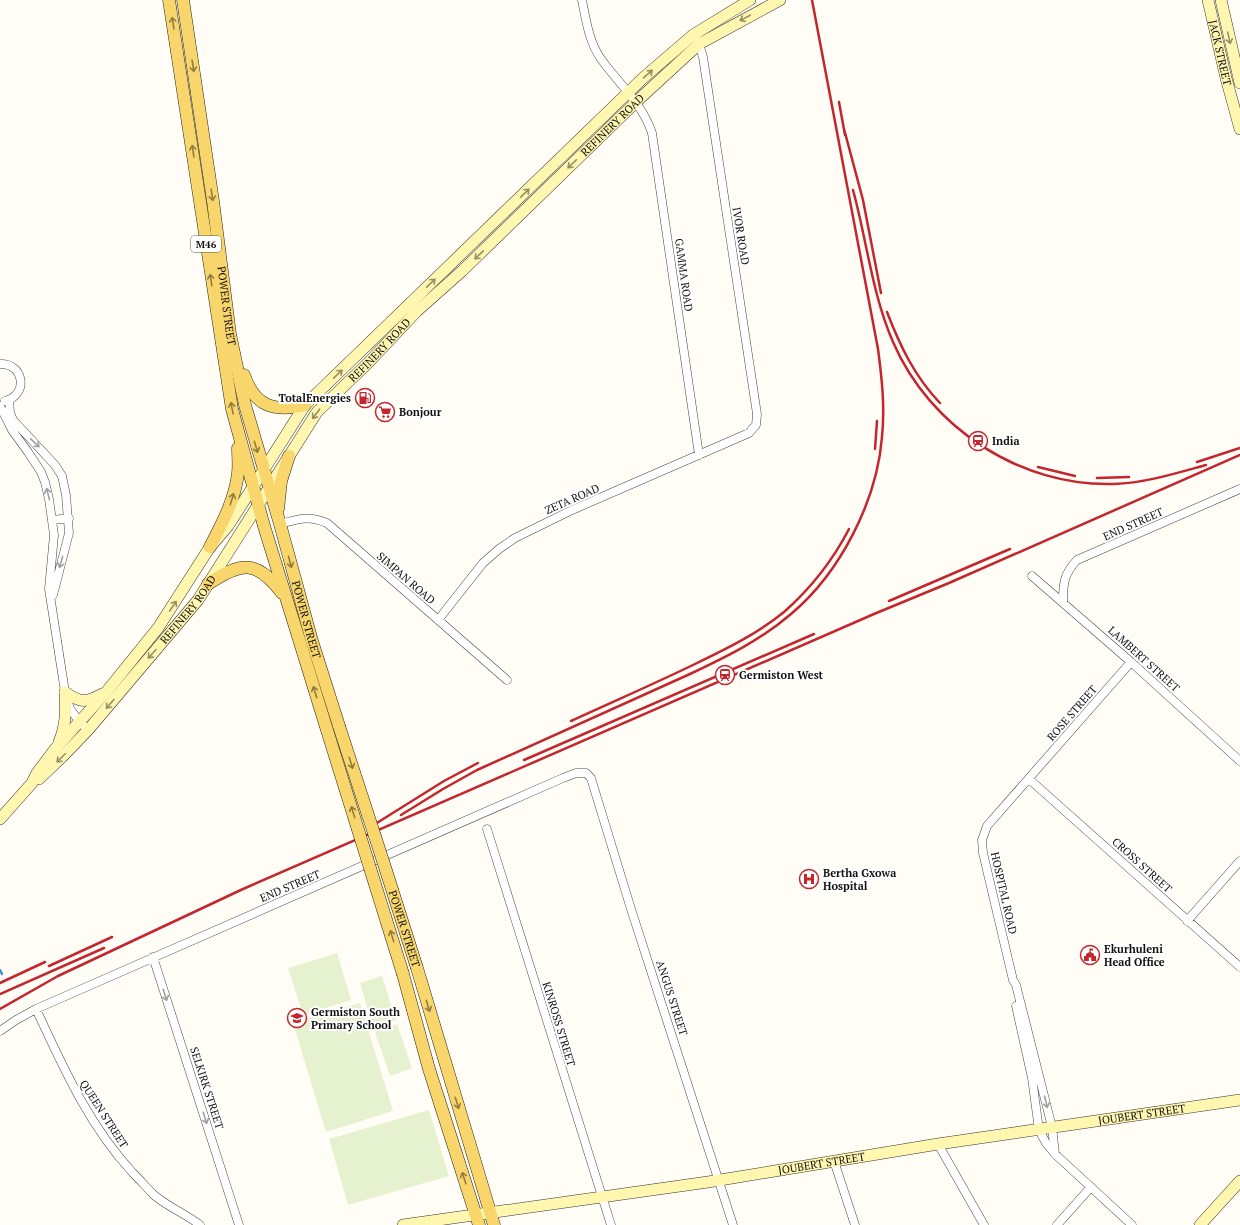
<svg xmlns="http://www.w3.org/2000/svg" width="1240" height="1225" font-family="'PT Serif',serif">
<style>
.pitch{fill:#e6f2cf}
.lines{fill:none;stroke-linecap:round;stroke-linejoin:round}
.stream{stroke:#3f96cf;stroke-width:2.5}
.street-casing{stroke:#444;stroke-width:9}
.secondary-casing{stroke:#333;stroke-width:12}
.primary-casing{stroke:#222;stroke-width:13}
.street{stroke:#fff;stroke-width:8}
.secondary{stroke:#fff6b0;stroke-width:11}
.primary{stroke:#f9d66b;stroke-width:12}
.rail{stroke:#c4262e;stroke-width:2.5}
.primary-bridge-casing{stroke:#222;stroke-width:13;stroke-linecap:butt}
.primary-bridge{stroke:#f9d66b;stroke-width:12}
.oneway{stroke:#948f68}
.oneway2{stroke:#917d42}
.oneway3{stroke:#a0a0a0}
.labels{text-anchor:middle;dominant-baseline:central;stroke-width:4;stroke-linejoin:round;paint-order:stroke}
.shield{fill:#fff;stroke:#585858;stroke-width:1}
.shield-label{font-size:10px;font-weight:bold;fill:#111}
.street-label{font-size:11px;fill:#111;stroke:#fff}
.poi-label{font-size:11px;font-weight:bold;fill:#111;stroke:#fff;text-anchor:start}
</style>
<rect width="100%" height="100%" fill="#fffdf5"/>
<path class="pitch" d="M337,953L351,1000L303,1015L288,968Z
M382,976L396,1020L373,1027L360,983Z
M360,1003L393,1111L326,1132L293,1023Z
M397,1024L412,1068L390,1076L375,1032Z
M429,1110L449,1176L348,1205L329,1139Z"/>
<g class="lines">
<path class="stream" d="M0,970L2,974"/>
<g class="street-casing">
<path id="street" d="M582,0C586,20 589,42 601,59C619,84 642,103 652,133L699,455
M0,364C24,363 29,395 5,401
M9,400L10,413L13,420L55,465L62,476L66,495L69,533L53,595
M0,406L12,430L28,452L41,472L45,482L49,499L54,535L49,589L65,692L70,709L80,722L88,730
M53,520L69,518
M280,524C299,519 308,515 327,523L507,680
M1032,576L1131,662L1240,761
M1063,602C1063,583 1064,574 1077,560L1240,489
M438,620L483,563L499,549L515,538L572,510L749,433L756,425L757,414L703,57L699,44L697,40
M1029,779L1240,967
M487,829L611,1225
M1187,921L1240,861
M153,957L239,1225
M1016,1006L1032,1078L1039,1130L1046,1143L1055,1154L1132,1225
M36,1009C63,1067 89,1126 133,1173C140,1180 147,1188 154,1195C168,1207 186,1214 200,1225
M0,1031L16,1020L36,1009L563,778L576,773H586L591,778L594,788L631,909L733,1225
M938,1144L984,1225
M1055,1154L1052,1127L1016,985L1013,980L983,853L982,840L987,826L1131,662
M834,1161L855,1225
M1057,1225L1090,1188"/>
</g>
<g class="secondary-casing">
<g id="secondary">
<path id="s1" d="M1208,0L1226,78L1240,129"/>
<path d="M1221,0L1240,83"/>
<path d="M65,692C80,703 86,703 102,694"/>
<path d="M59,742C66,726 66,710 65,692"/>
<path id="s2" d="M39,779L62,757L88,730L198,600L317,412L368,363L417,311L462,271L636,102L699,44L780,0"/>
<path d="M0,819L32,783L37,773L55,749L107,691L158,628L210,547L228,526L305,405L643,78L693,35L750,0"/>
<path id="s3" d="M403,1225L708,1182L938,1144L1240,1100"/>
<path d="M1200,1225L1240,1181"/>
</g>
</g>
<g class="primary-casing">
<g id="primary">
<path d="M169,0L232,409L264,526L327,730"/>
<path id="s4" d="M183,0L213,201L230,334L245,405L280,524L312,641L339,726"/>
<path d="M244,375C255,407 274,412 305,405"/>
<path d="M278,509L281,481L289,456"/>
<path d="M210,547C222,524 235,500 238,473C239,465 238,456 238,448"/>
<path d="M208,584C241,562 256,559 282,593"/>
<path d="M417,968L494,1225"/>
<path d="M403,974L429,1069L479,1225"/>
</g>
</g>
<use href="#street" class="street"/>
<use href="#secondary" class="secondary"/>
<use href="#primary" class="primary"/>
<path class="rail" d="M839,102L845,135
M844,129L863,200L881,293
M853,190C867,241 872,294 893,342C930,428 1021,487 1114,484C1145,483 1177,473 1206,465
M887,312C900,346 915,377 940,403
M875,449L877,421
M1197,462L1240,448
M1038,467L1075,476
M1097,478L1129,477
M889,601L1010,549
M571,721C612,702 654,684 695,664C726,649 757,634 784,612C810,589 833,560 849,529
M524,760L814,634
M401,815L443,789L477,770L690,674C726,657 761,640 791,614C840,573 877,501 882,437C885,407 882,379 878,349L812,0
M372,826L444,781L478,763
M49,966L112,937
M0,983L45,962
M0,994L104,948
M0,1009L58,976L243,889L874,614L949,583L1240,455"/>
<g class="primary-bridge-casing">
<g id="primary-bridge">
<path id="s5" d="M339,726L383,861L417,968"/>
<path d="M327,730L403,974"/>
</g>
</g>
<use href="#primary-bridge" class="primary-bridge"/>
</g>
<defs><path id="oneway-shaft" d="M-6 0H5M1.5-3L5.5 0L1.5 3" fill="none" stroke-width="1.6" stroke-linecap="round" stroke-linejoin="round"/></defs>
<g class="oneway">
<use href="#oneway-shaft" transform="translate(745 18) rotate(152)"/>
<use href="#oneway-shaft" transform="translate(1229 38) rotate(77)"/>
<use href="#oneway-shaft" transform="translate(648 74) rotate(-41)"/>
<use href="#oneway-shaft" transform="translate(572 164) rotate(136)"/>
<use href="#oneway-shaft" transform="translate(525 193) rotate(-44)"/>
<use href="#oneway-shaft" transform="translate(479 255) rotate(136)"/>
<use href="#oneway-shaft" transform="translate(431 283) rotate(-44)"/>
<use href="#oneway-shaft" transform="translate(338 374) rotate(-44)"/>
<use href="#oneway-shaft" transform="translate(316 414) rotate(127)"/>
<use href="#oneway-shaft" transform="translate(173 606) rotate(-56)"/>
<use href="#oneway-shaft" transform="translate(152 654) rotate(132)"/>
<use href="#oneway-shaft" transform="translate(110 704) rotate(130)"/>
<use href="#oneway-shaft" transform="translate(61 758) rotate(135)"/>
</g>
<g class="oneway2">
<use href="#oneway-shaft" transform="translate(173 23) rotate(-99)"/>
<use href="#oneway-shaft" transform="translate(193 66) rotate(81)"/>
<use href="#oneway-shaft" transform="translate(193 151) rotate(-99)"/>
<use href="#oneway-shaft" transform="translate(212 195) rotate(82)"/>
<use href="#oneway-shaft" transform="translate(211 280) rotate(-99)"/>
<use href="#oneway-shaft" transform="translate(232 408) rotate(-101)"/>
<use href="#oneway-shaft" transform="translate(256 447) rotate(74)"/>
<use href="#oneway-shaft" transform="translate(232 499) rotate(-73)"/>
<use href="#oneway-shaft" transform="translate(290 562) rotate(75)"/>
<use href="#oneway-shaft" transform="translate(315 692) rotate(-107)"/>
<use href="#oneway-shaft" transform="translate(351 763) rotate(72)"/>
<use href="#oneway-shaft" transform="translate(353 812) rotate(-107)"/>
<use href="#oneway-shaft" transform="translate(392 936) rotate(-107)"/>
<use href="#oneway-shaft" transform="translate(428 1006) rotate(73)"/>
<use href="#oneway-shaft" transform="translate(457 1103) rotate(73)"/>
<use href="#oneway-shaft" transform="translate(464 1178) rotate(-108)"/>
</g>
<g class="oneway3">
<use href="#oneway-shaft" transform="translate(35 443) rotate(44)"/>
<use href="#oneway-shaft" transform="translate(48 494) rotate(-104)"/>
<use href="#oneway-shaft" transform="translate(61 562) rotate(106)"/>
<use href="#oneway-shaft" transform="translate(165 995) rotate(72)"/>
<use href="#oneway-shaft" transform="translate(1046 1102) rotate(76)"/>
<use href="#oneway-shaft" transform="translate(205 1118) rotate(72)"/>
</g>
<defs>
<g id="fuel-ring" transform="scale(1)"><circle r="9.5" fill="#fff" stroke="#c4262e" stroke-width="1.5"/><path d="M-5.5-6h7V0h2V4h1.3V-2.5L3-4.5l.8-.8L6-3V5H2.5V1h-1V6h-7ZM-4.2-4.7v3.2H.2V-4.7Z" fill="#c4262e"/></g>
<g id="supermarket-ring" transform="scale(1)"><circle r="9.5" fill="#fff" stroke="#c4262e" stroke-width="1.5"/><path d="M-6-5.5h2.5l.6 2H6L4.5 2H-2.5L-4.4-4H-6ZM-1.5 3.2a1.3 1.3 0 1 0 .1 0ZM3 3.2a1.3 1.3 0 1 0 .1 0Z" fill="#c4262e"/></g>
<g id="station-ring" transform="scale(1)"><circle r="9.5" fill="#fff" stroke="#c4262e" stroke-width="1.5"/><path d="M-3-6H3Q5-6 5-4V2Q5 4 3 4L4.5 6H3L1.5 4h-3L-3 6H-4.5L-3 4Q-5 4-5 2V-4Q-5-6-3-6ZM-3.5-4v3h7v-3ZM-3.5 1v1.5H-2V1ZM2 1v1.5H3.5V1Z" fill="#c4262e"/></g>
<g id="hospital-ring" transform="scale(1)"><circle r="9.5" fill="#fff" stroke="#c4262e" stroke-width="1.5"/><path d="M-5-5h3v3.5h4V-5h3V5h-3V1.5h-4V5h-3Z" fill="#c4262e"/></g>
<g id="civic-ring" transform="scale(1)"><circle r="9.5" fill="#fff" stroke="#c4262e" stroke-width="1.5"/><path d="M-.6-6.5H3V-4.5H.6V-3L4-1V1h2V6H-6V1h2V-1L-.6-3ZM-1.2 2.5V6h2.4V2.5Z" fill="#c4262e"/></g>
<g id="school-ring" transform="scale(1)"><circle r="9.5" fill="#fff" stroke="#c4262e" stroke-width="1.5"/><path d="M0-5L7-2L0 1L-7-2ZM-4 1L0 2.5L4 1V4Q0 6-4 4Z" fill="#c4262e"/></g>
</defs>
<g fill-rule="evenodd">
<use href="#fuel-ring" x="365" y="398"/>
<use href="#supermarket-ring" x="385" y="412"/>
<use href="#station-ring" x="978" y="441"/>
<use href="#station-ring" x="725" y="675"/>
<use href="#hospital-ring" x="809" y="879"/>
<use href="#civic-ring" x="1090" y="955"/>
<use href="#school-ring" x="297" y="1018"/>
</g>
<g class="labels">
<rect class="shield" x="191" y="236" width="30" height="16" rx="3"/>
<g class="shield-label">
<text x="206" y="244">M46</text>
</g>
<g class="street-label">
<text stroke="none"><textPath href="#s1" startOffset="54">JACK STREET</textPath></text>
<text stroke="none"><textPath href="#s2" startOffset="874">REFINERY ROAD</textPath></text>
<text transform="translate(741 236) rotate(81)">IVOR ROAD</text>
<text transform="translate(684 275) rotate(82)">GAMMA ROAD</text>
<text stroke="none"><textPath href="#s4" startOffset="309">POWER STREET</textPath></text>
<text stroke="none"><textPath href="#s2" startOffset="550">REFINERY ROAD</textPath></text>
<text transform="translate(572 499) rotate(-24)">ZETA ROAD</text>
<text transform="translate(1133 524) rotate(-24)">END STREET</text>
<text transform="translate(406 578) rotate(41)">SIMPAN ROAD</text>
<text stroke="none"><textPath href="#s2" startOffset="226">REFINERY ROAD</textPath></text>
<text stroke="none"><textPath href="#s4" startOffset="633">POWER STREET</textPath></text>
<text transform="translate(1144 659) rotate(42)">LAMBERT STREET</text>
<text transform="translate(1072 713) rotate(-49)">ROSE STREET</text>
<text transform="translate(1142 865) rotate(42)">CROSS STREET</text>
<text transform="translate(290 886) rotate(-23)">END STREET</text>
<text transform="translate(1004 893) rotate(77)">HOSPITAL ROAD</text>
<text stroke="none"><textPath href="#s5" startOffset="213">POWER STREET</textPath></text>
<text transform="translate(672 998) rotate(72)">ANGUS STREET</text>
<text transform="translate(559 1024) rotate(73)">KINROSS STREET</text>
<text transform="translate(207 1088) rotate(72)">SELKIRK STREET</text>
<text transform="translate(104 1114) rotate(57)">QUEEN STREET</text>
<text stroke="none"><textPath href="#s3" startOffset="747">JOUBERT STREET</textPath></text>
<text stroke="none"><textPath href="#s3" startOffset="423">JOUBERT STREET</textPath></text>
</g>
<g class="poi-label">
<text x="351" y="398" text-anchor="end">TotalEnergies</text>
<text x="399" y="412">Bonjour</text>
<text x="992" y="441">India</text>
<text x="739" y="675">Germiston West</text>
<text x="823" y="873">Bertha Gxowa<tspan x="823" dy="13">Hospital</tspan></text>
<text x="1104" y="949">Ekurhuleni<tspan x="1104" dy="13">Head Office</tspan></text>
<text x="311" y="1012">Germiston South<tspan x="311" dy="13">Primary School</tspan></text>
</g>
</g>
</svg>
